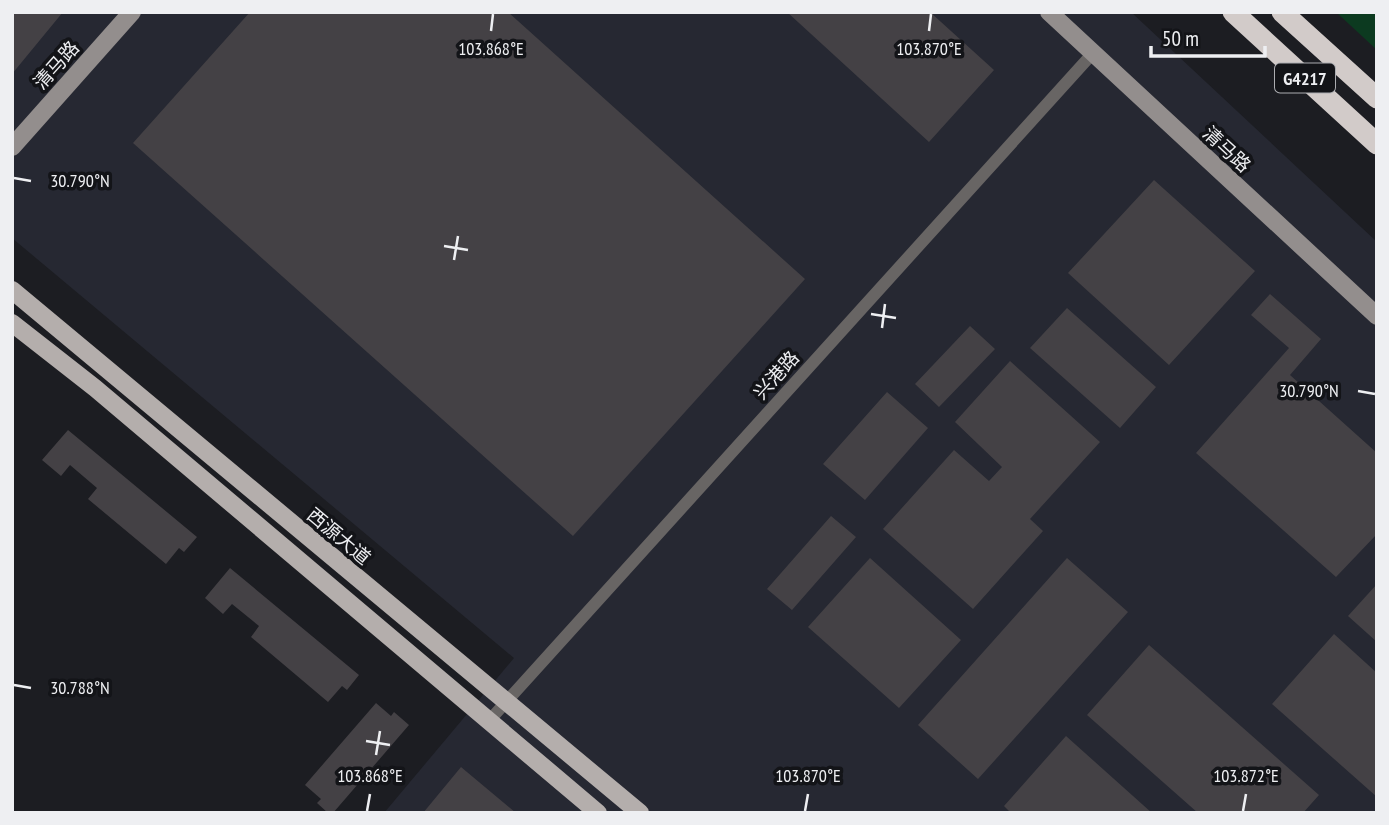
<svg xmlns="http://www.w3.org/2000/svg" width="1389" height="825" font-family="'PT Sans Narrow','Noto Sans SC',sans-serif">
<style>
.built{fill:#262832}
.green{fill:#0c3a20}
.building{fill:#444145}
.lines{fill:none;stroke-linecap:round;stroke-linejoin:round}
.street{stroke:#686564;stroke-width:12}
.secondary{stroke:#938e8d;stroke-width:18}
.primary{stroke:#b4aeac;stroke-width:18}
.highway{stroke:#d2cbc9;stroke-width:21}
.ticks{fill:none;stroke:#eeeff2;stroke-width:2.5}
.labels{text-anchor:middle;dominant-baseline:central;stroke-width:7;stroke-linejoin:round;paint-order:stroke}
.shield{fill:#131418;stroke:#acadb1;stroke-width:2}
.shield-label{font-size:18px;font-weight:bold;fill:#eeeff2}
.street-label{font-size:19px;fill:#eeeff2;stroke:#131418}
.ticks-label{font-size:18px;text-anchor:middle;fill:#eeeff2;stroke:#131418;stroke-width:7;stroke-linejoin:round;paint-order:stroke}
</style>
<rect width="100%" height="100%" fill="#1c1d22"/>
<path class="built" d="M12,12H1131L1377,242V813H384L514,658L12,238Z"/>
<path class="green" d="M1336,12H1377V50Z"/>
<path class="building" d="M12,12H63L12,74Z
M250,12H508L805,279L573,536L133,143Z
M787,12H930L994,70L929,142Z
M1154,180L1255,271L1169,365L1068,273Z
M1270,294L1321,339L1290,375L1377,453V534L1336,577L1196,453L1289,348L1251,315Z
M1067,308L1156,387L1120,428L1030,348Z
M970,326L995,349L939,407L915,384Z
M1010,361L1100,442L1030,519L1043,531L973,609L883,529L954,450L989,481L1002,467L955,422Z
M887,392L928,428L865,500L823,464Z
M68,430L197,537L184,552L179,548L166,564L88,499L97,488L70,465L61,476L42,460Z
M831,516L856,537L792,610L767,589Z
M870,558L961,640L899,708L808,627Z
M1067,558L1128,612L978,779L918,725Z
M230,568L359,675L347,690L342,686L328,702L251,637L259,626L232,604L223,614L205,598Z
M1377,584V642L1348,616Z
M1334,634L1377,673V797L1272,704Z
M1149,645L1319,795L1303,813H1198L1087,715Z
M376,703L391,716L394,712L409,725L333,813H328L317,803L321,799L305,785Z
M1066,736L1152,813H1011L1004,806Z
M461,767L516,813H423Z"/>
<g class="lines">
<path class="street" d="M488,722L1093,53"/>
<path class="secondary" d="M1049,12L1377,316
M12,147L132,12"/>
<path class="primary" d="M12,290L640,813
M12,323L95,388L598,813"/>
<path class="highway" d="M1233,12L1377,144
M1282,12L1377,98"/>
</g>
<path class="ticks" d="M491,31L493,14M929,31L931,14M14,178L31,181M444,246L468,250M454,260L458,236M871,314L896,318M882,328L885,304M1358,391L1375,394M14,685L31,688M366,741L390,745M376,755L380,731M367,811L370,794M805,811L808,794M1243,811L1246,794"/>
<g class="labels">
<rect class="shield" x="1275" y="63.5" width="60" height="29" rx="5"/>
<g class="shield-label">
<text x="1305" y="78">G4217</text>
</g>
<g class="street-label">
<text transform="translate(56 65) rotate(-48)">清马路</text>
<text transform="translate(1227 149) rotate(43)">清马路</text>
<text transform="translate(776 375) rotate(-48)">兴港路</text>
<text transform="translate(339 536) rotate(40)">西源大道</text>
</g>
</g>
<g class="ticks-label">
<text x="491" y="55">103.868°E</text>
<text x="929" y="55">103.870°E</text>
<text x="80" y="187">30.790°N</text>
<text x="1309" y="397">30.790°N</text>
<text x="80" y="694">30.788°N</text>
<text x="370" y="782">103.868°E</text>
<text x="808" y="782">103.870°E</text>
<text x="1246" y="782">103.872°E</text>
</g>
<rect width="1389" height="825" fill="none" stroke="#eeeff2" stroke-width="28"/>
<path d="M1151 46v10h114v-10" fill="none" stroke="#eeeff2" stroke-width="3.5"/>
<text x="1162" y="46" font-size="21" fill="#eeeff2" stroke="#131418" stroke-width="5" paint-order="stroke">50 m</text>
</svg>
